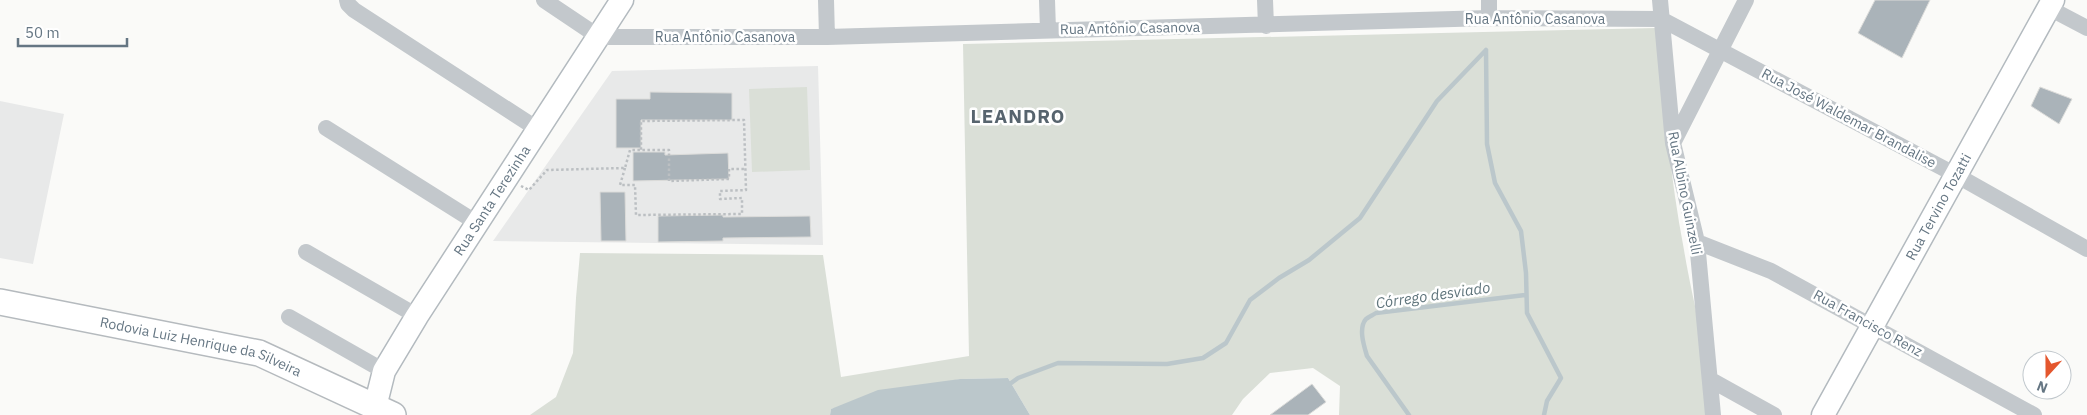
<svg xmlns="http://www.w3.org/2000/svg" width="2087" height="415" font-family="'IBM Plex Sans',sans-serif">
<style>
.built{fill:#e8e9e9}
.green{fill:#dadfd7}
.water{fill:#bbc7cb}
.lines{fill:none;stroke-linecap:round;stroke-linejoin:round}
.stream{stroke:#bbc7cb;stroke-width:4.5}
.building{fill:#aab3b9;stroke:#dcdcda}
.secondary-casing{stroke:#b3babf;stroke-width:25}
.primary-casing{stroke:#b5babe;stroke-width:28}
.path{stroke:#bbbfc2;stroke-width:2.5;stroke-dasharray:2.5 2.5;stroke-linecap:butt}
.street{stroke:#c3c8cc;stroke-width:16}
.secondary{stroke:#fff;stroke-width:22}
.primary{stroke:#fff;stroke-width:25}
.labels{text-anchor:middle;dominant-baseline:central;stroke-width:5;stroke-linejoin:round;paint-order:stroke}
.street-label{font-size:14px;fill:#657683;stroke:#fff}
.water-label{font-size:15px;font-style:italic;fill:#60757c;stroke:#fff}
.district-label{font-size:19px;font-weight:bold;letter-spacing:1px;fill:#57646e;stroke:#fff}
</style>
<rect width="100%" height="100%" fill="#fafaf8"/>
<path class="built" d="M818,66L823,245L493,241L612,71Z
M0,101L64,114L33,264L0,258Z"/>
<path class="green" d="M1656,28C1664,102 1670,177 1684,250C1693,305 1710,360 1711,415H1339L1340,386L1313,368L1270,373L1243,399L1232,415H1030L1008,378L960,379L831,409L830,415H530L556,397L573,353L576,298L580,253L823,255L841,377L969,356L963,44Z
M807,87L810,170L752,172L749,89Z"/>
<path class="water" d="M1008,378L1030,415H830L831,409L878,390L960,379Z"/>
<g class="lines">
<path class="stream" d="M1486,50L1487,144L1495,183L1521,231L1526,273L1527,313L1561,378L1547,401L1544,415
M1007,386L1018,378L1058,363L1167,364L1203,358L1226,343L1250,300L1279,278L1309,260L1360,218L1437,101L1486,50
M1409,415L1367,356C1364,346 1358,328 1366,319C1368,317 1373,315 1376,313L1525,295"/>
</g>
<path class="building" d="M1875,0H1930L1902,58L1858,33Z
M2040,87L2072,99L2059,124L2031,106Z
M650,92L732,93V120H641V148H616V99H650Z
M633,152H665V155L728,153L729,179L633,181Z
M600,192H625L626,241H601Z
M723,215V217L810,216L811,237L723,238V241L658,242V216Z
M1312,384L1326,402L1308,415H1270Z"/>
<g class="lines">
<g class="secondary-casing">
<g id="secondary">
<path id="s1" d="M375,407L384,371L417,316L622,0"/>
<path id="s2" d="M1823,415L2053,0"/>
</g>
</g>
<g class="primary-casing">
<g id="primary">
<path id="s3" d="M0,302L259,353L393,415"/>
</g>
</g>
<path class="path" d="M625,168L620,185H635L636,215L742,214V198L720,199V191L746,190L744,120L641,121V150
M521,186L529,190L547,170L625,168L630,150H669V181L729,179V169H745"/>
<path class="street" d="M347,0L348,4L354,10L539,130
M544,0L599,37H827L1489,18L1661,19L1956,175L2087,249
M826,0L827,37
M1047,0L1048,30
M1265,0L1266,26
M1660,0L1673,143L1697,242L1713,415
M2049,8L2087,28
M1489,18V0
M326,128L477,223
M1673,143L1746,0
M1697,242L1771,271L2034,415
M306,252L417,316
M289,317L384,371
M1711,380L1774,415"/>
<use href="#secondary" class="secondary"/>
<use href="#primary" class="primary"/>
</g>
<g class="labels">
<g class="street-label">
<text x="1535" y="19">Rua Antônio Casanova</text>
<text transform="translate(1130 28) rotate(-1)">Rua Antônio Casanova</text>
<text x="725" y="37">Rua Antônio Casanova</text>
<text transform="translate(1849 118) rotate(28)">Rua José Waldemar Brandalise</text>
<text transform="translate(1685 193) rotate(79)">Rua Albino Guinzelli</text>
<text stroke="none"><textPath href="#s1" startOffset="239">Rua Santa Terezinha</textPath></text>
<text stroke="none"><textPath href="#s2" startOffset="238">Rua Tervino Tozatti</textPath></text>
<text transform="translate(1868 323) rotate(29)">Rua Francisco Renz</text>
<text stroke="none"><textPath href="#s3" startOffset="206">Rodovia Luiz Henrique da Silveira</textPath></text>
</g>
<g class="water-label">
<text transform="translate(1433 295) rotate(-8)">Córrego desviado</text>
</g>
<g class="district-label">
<text x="1018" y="116">LEANDRO</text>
</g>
</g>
<g transform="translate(2047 375) rotate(201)"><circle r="24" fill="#ffffff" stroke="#c1c8cd"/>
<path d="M0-4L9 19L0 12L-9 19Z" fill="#e4572e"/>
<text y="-8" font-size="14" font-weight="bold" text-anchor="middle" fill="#657683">N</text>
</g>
<path d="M18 38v8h109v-8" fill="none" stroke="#657683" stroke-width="2.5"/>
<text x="25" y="38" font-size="15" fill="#657683" stroke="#ffffff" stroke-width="4" paint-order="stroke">50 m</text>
</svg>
